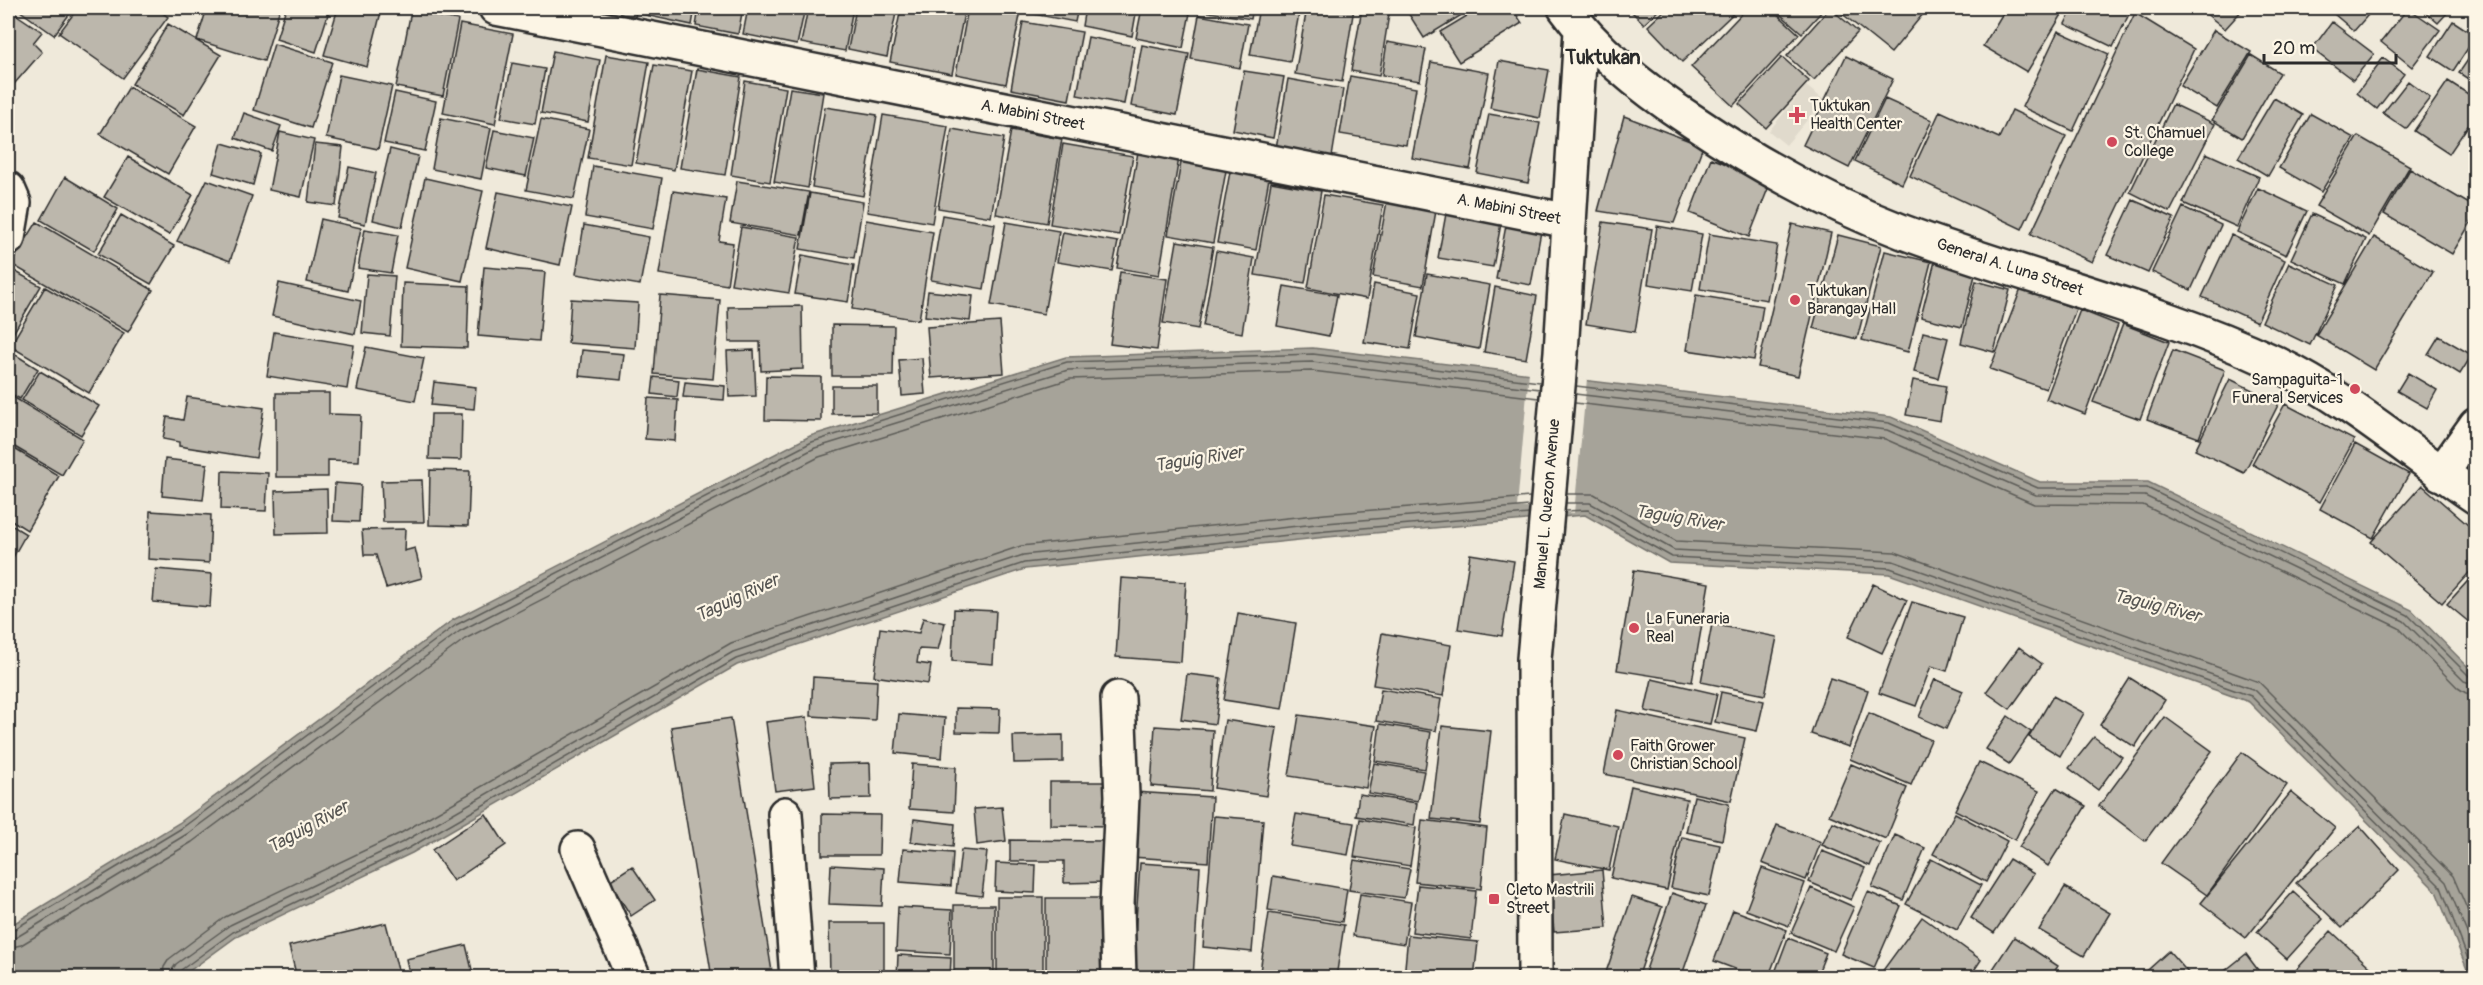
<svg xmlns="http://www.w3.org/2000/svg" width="2483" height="985" font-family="Pangolin,sans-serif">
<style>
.built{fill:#e0dacc}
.water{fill:#a6a399;stroke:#75736d;stroke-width:1.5}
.pier{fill:#efe9da}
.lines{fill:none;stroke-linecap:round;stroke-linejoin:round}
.shore{stroke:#5c5b57;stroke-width:1.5}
.building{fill:#bcb7ac;stroke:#2b2b2b;stroke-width:1.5}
.minor-casing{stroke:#2b2b2b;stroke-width:38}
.major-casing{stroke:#2b2b2b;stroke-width:38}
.minor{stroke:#fcf5e5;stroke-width:33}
.major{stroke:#fcf5e5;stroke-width:33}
.poi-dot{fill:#d1495b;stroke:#fcf5e5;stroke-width:2}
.labels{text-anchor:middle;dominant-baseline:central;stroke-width:4.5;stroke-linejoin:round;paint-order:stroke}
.poi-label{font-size:16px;fill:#2b2b2b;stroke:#fcf5e5;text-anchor:start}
.street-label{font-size:16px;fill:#2b2b2b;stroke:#fcf5e5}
.water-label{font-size:18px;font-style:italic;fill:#565552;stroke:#fcf5e5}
.quarter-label{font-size:20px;font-weight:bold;fill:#2b2b2b;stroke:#fcf5e5}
</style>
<rect width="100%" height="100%" fill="#efe9da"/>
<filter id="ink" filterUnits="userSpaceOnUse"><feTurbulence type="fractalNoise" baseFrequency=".0167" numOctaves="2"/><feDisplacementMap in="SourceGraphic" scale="12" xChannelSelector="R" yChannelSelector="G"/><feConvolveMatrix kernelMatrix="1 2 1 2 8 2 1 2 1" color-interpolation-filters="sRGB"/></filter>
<g filter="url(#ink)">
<path class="built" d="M1806,86L1824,100L1786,145L1769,131Z"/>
<path class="water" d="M1313,348L1891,417L2040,482H2148L2412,610L2475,674V977H2470L2436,891L2249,702L1889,574L1669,563L1585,515L1327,537L1025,569L737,665L412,853L236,937L181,977L8,978V927L179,823L453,620L810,436L1066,357Z"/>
<path class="pier" d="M1529,371L1587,379L1574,513L1517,507Z"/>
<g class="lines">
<path class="shore" d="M1576,386L1889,423L2038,488H2147L2408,615L2469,676L2476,678
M1575,394L1887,430L2036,495L2145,496L2404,621L2464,681L2476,685
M1575,403L1885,439L2034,504L2143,505L2399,628L2458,688L2466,693L2476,694
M1567,494H1594L1676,541L1895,552L2259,682L2453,876L2476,930
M1566,503H1590L1674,550L1893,561L2255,690L2446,882L2476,955
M1565,511L1588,510L1672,557L1890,568L2251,696L2441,887L2475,978
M8,931L13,930L182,828L456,625L812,442L1067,362L1313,354L1540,382
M8,939L17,937L187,834L460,631L815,448L1068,370L1312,362L1540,389
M8,948L21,945L192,842L465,639L819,457L1070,379L1312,371L1539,398
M162,978L164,967L169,959L225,917L401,833L731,643L1021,546L1325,514L1530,497
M171,978L172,970L176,964L230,925L405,841L733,652L1023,555L1326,523L1529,506
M179,978L181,970L233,932L409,848L736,659L1024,563L1327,531L1529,514"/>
</g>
<path class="building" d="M16,8H74L54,35Z
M78,8H156L168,17L123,78L59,33Z
M207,8H280L264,61L197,40Z
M286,8H330L316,52L276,39Z
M338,8H365L381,12L367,67L324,55Z
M588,8H637L635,17Z
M641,8H695L692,25L640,14Z
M699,8H743L738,34L696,26Z
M748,8H805L797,45L743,34Z
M808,8H853L845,51L801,43Z
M856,8H897L887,57L848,49Z
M901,8H965L952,74L890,62Z
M968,8H1004L1021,11L1006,84L956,74Z
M1029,8H1078L1075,22L1028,13Z
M1085,8H1137L1132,36L1082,26Z
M1142,8H1191L1183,48L1136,38Z
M1197,8H1253L1251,19L1196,10Z
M1259,8H1300L1290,62L1250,55Z
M1307,8H1354L1342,82L1295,74Z
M1362,8H1390L1379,76L1351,71Z
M1405,8H1473L1424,38Z
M1480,8H1512L1522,23L1459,62L1440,32Z
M1628,8H1661L1644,24Z
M1667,8H1739L1682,62L1648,26Z
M1747,8H1771L1799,34L1733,106L1691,67Z
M1773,8H1825L1802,33Z
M1830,8L1858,32L1814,80L1787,56Z
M1844,8H1928L1891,53L1840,12Z
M2006,8H2066L2027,72L1983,46Z
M2073,8H2132L2113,47L2065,24Z
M2199,8H2244L2225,29Z
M2327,8H2374L2354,31Z
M2408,8L2440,30L2412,67L2381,42Z
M2421,8H2447L2450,10L2438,23Z
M8,9L42,32L33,43L42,52L8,91Z
M411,11L458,20L443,96L396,87Z
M2135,13L2194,49L2092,262L2031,234Z
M1199,15L1248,24L1240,68L1191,59Z
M2453,21L2476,36L2453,71L2430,56Z
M1023,22L1082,32L1069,100L1011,89Z
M2332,22L2374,54L2353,80L2312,49Z
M168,24L221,55L184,115L132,84Z
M460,24L513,34L495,124L443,113Z
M2214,30L2251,52L2217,108L2180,86Z
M2058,31L2109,54L2073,131L2022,107Z
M1088,37L1134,46L1124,104L1077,95Z
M1387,42L1426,49L1420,81L1382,75Z
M274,44L332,62L311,128L254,110Z
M1142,45L1189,54L1177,115L1131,106Z
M2476,48V84L2459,73Z
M553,51L600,60L588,122L541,113Z
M606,55L649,62L631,165L588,158Z
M2251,55L2280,73L2242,138L2212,120Z
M1846,56L1893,79L1849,168L1803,145Z
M1782,57L1809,81L1766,128L1739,104Z
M2383,58L2404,74L2377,109L2357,93Z
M1499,61L1549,70L1540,118L1490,108Z
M1431,62L1489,73L1470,169L1412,158Z
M512,63L545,69L535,124L501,118Z
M654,65L692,71L674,170L636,163Z
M697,69L741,77L725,175L680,168Z
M1244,71L1284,77L1273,138L1233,130Z
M339,75L392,86L378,149L326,138Z
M1350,76L1416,88L1406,145L1340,134Z
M1288,79L1343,89L1332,157L1276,148Z
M745,81L786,88L770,182L731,175Z
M2408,81L2430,98L2406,129L2383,113Z
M2448,81L2476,99V114L2449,154L2414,131Z
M129,87L196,126L168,174L100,134Z
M790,88L823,93L808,188L774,182Z
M395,92L436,101L425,151L384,143Z
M2274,98L2303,115L2268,176L2238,158Z
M1885,99L1932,120L1902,184L1855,161Z
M2173,104L2215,124L2170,212L2130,192Z
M825,107L877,115L863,196L812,187Z
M2012,110L2066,136L2022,229L1910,176L1940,111L1999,138Z
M244,113L281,126L272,151L235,138Z
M1489,114L1540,123L1528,183L1477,173Z
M2311,114L2354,138L2321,192L2279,168Z
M883,115L948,126L932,223L867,212Z
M1624,116L1703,146L1674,223L1598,211Z
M441,118L491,128L481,179L432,169Z
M541,119L589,129L574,199L526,190Z
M952,129L1004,138L991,217L938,208Z
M494,130L534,138L526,176L486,168Z
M1011,130L1062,139L1047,223L996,214Z
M280,132L314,140L301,197L269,190Z
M2358,136L2410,166L2369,236L2316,206Z
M222,143L261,154L253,185L213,173Z
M315,144L343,147L336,206L308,202Z
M1063,144L1133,156L1119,235L1050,224Z
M390,149L418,156L402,227L373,220Z
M1138,152L1179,158L1159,275L1117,268Z
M2206,153L2259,177L2237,227L2183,203Z
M128,157L193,195L169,235L104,197Z
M1182,157L1227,165L1213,243L1168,235Z
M1711,158L1771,181L1749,237L1690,213Z
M593,166L662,178L653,229L585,217Z
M1231,166L1270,173L1256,250L1217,243Z
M349,167L376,173L365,224L338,218Z
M2410,169L2476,208V214L2452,254L2384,214Z
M65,177L118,209L94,251L41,220Z
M425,178L483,191L462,281L405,268Z
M207,180L252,196L230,261L177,241Z
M737,181L809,192L801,235L730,223Z
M1271,182L1321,191L1305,283L1255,275Z
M2258,188L2307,211L2286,255L2237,232Z
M673,191L726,199L719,241L733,243L727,285L659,274Z
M498,192L572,207L560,265L486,248Z
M810,193L863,202L854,258L800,249Z
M1324,195L1383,205L1367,299L1308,288Z
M1388,196L1437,205L1423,286L1373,277Z
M2133,200L2174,218L2148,273L2107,255Z
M2183,207L2221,225L2191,290L2152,272Z
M1447,208L1502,218L1493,267L1438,258Z
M2312,214L2366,239L2345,284L2291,259Z
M121,215L174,246L151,284L98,254Z
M942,215L995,224L984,289L931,280Z
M321,219L361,228L348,291L307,282Z
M866,220L933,232L919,320L852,309Z
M1507,220L1542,226L1531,285L1496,279Z
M37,222L153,290L128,332L11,264Z
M1006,222L1059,231L1044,314L991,305Z
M1603,222L1652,229L1635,332L1586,324Z
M1792,224L1831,233L1798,376L1758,367Z
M584,225L649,237L640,285L576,274Z
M1657,226L1702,234L1692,291L1648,284Z
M741,227L799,237L789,293L731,284Z
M365,229L398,235L391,273L358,268Z
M1063,232L1118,242L1112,271L1057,262Z
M1709,234L1777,245L1767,300L1700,289Z
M1838,235L1881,246L1857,339L1813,328Z
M2231,235L2285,260L2257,322L2202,297Z
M2374,237L2433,272L2374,370L2316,335Z
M1177,241L1213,247L1198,329L1163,323Z
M1216,251L1254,258L1242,333L1203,326Z
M1885,251L1931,262L1908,352L1862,340Z
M802,255L854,265L848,302L795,294Z
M1935,261L1976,271L1962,327L1921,317Z
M2289,263L2338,285L2310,345L2262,322Z
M484,267L545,272L539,341L478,336Z
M9,268L41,286L8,342V271Z
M1120,272L1167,279L1157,350L1110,344Z
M367,274L395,276L390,336L362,333Z
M1427,274L1490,285L1479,349L1416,337Z
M1976,281L2010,290L1994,352L1961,343Z
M279,283L361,301L355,334L272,316Z
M403,283L469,286L467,348L401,346Z
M1374,284L1420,293L1410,349L1364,342Z
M1284,286L1337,295L1329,336L1277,326Z
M45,287L124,333L89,393L10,346Z
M1495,287L1537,296L1526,359L1484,352Z
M2021,289L2076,309L2046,389L1990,369Z
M928,291L973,296L970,321L925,316Z
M660,295L720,300L713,379L654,374Z
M1696,295L1763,306L1754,360L1687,350Z
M571,299L638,303L635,348L568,343Z
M802,306L803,369L761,371L760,342H729L728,307Z
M2080,310L2118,325L2085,414L2046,399Z
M1000,322L1004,373L931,378L927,327Z
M2123,324L2169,342L2140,419L2093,402Z
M832,325L894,326L893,376H832Z
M274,332L354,345L347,389L267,376Z
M1923,332L1948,338L1938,378L1914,372Z
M2439,336L2472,355L2460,374L2428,354Z
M366,347L424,358L415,401L357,390Z
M8,350L38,369L20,399L8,392Z
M582,350L624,354L621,380L579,376Z
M754,350L756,396L729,397L727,351Z
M2173,350L2225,370L2199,438L2147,419Z
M922,358L925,394L902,396L899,360Z
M40,371L99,406L81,435L22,400Z
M2408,373L2437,390L2427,408L2397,391Z
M766,376L821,377V421L765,420Z
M654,377L679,380L677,397L652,394Z
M2230,379L2279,403L2244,473L2195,450Z
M1913,380L1946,386L1940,421L1906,415Z
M434,382L476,387L474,409L431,405Z
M685,382L725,386L724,400L683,397Z
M832,386H877V413L832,414Z
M276,393H329V414L361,415L359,461L328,460V477H276Z
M8,394L83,439L62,475L8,443Z
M187,397L264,408L256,458L179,446V442L163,439L167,417L183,420Z
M648,398L678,400L675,441L645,439Z
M2285,404L2354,440L2320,502L2252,464Z
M431,414H462L461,460L429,459Z
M2355,444L2409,474L2373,538L2320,509Z
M8,445L59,476L27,530L8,518Z
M165,459L207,464L203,500L162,496Z
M430,470L470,471L468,526L429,525Z
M222,471L268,473L266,511L221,509Z
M422,480L424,522H383L381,481Z
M335,483L361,485L359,522L333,521Z
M2422,485L2476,532V565L2442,603L2371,542Z
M327,489L328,533L276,534L275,491Z
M150,511L211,515L209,563L148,559Z
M8,523L26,534L8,566Z
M405,529L404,551L415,548L422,578L386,588L376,555H364L362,530Z
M1470,554L1514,561L1502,636L1458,629Z
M156,569L212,574L210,607L153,602Z
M1634,570L1709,583L1692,682L1617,670Z
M2476,572V628L2447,604Z
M1121,578L1186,582L1181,662L1116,657Z
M1873,584L1907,600L1882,653L1848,637Z
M1912,602L1963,617L1947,671L1931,666L1916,706L1879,693Z
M954,609L996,611L993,664L952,661Z
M1238,613L1296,623L1282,709L1224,700Z
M923,618L945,623L938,650L919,649L917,663L931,665L928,684L874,676L880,628L919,633Z
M1712,624L1777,637L1765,695L1701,682Z
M1382,633L1451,645L1443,696L1373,685Z
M2019,647L2042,664L2010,709L1986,692Z
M1187,674L1221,678L1215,724L1181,719Z
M813,677L877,681L875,720L811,716Z
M1830,678L1868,690L1849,747L1811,734Z
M2130,678L2165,700L2135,747L2100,725Z
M1652,679L1717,694L1710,724L1645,711Z
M1935,679L1963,691L1946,729L1919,717Z
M1381,689L1441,699L1436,731L1376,721Z
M1721,692L1764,701L1757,731L1715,722Z
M2053,696L2084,713L2060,756L2029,737Z
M956,708L1000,709L999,733L956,732Z
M1617,710L1745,738L1731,801L1604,774Z
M1869,713L1931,740L1911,785L1850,759Z
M899,714L945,718L942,758L895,753Z
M1299,715L1376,726L1366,788L1289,776Z
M2008,716L2031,732L2009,764L1986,749Z
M807,717L815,786L775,791L766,722Z
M2165,717L2212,751L2145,841L2099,806Z
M731,718L773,978H712L671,727Z
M1225,720L1277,728L1266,796L1214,788Z
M1380,724L1431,732L1425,769L1375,761Z
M1155,726L1213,730L1210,791L1151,786Z
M1442,726L1491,731L1480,824L1431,819Z
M1063,735V762L1014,763L1013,736Z
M2094,737L2122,757L2098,790L2069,768Z
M2242,752L2287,785L2207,895L2161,863Z
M1979,762L2039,791L2015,840L1955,810Z
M870,763L871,798L830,799L829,764Z
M1374,763L1424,771L1418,801L1368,793Z
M912,764L956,767L954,812L909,809Z
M1851,764L1907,788L1886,839L1829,815Z
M1050,782H1110V826L1050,825Z
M1631,786L1687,799L1667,890L1611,878Z
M2056,788L2086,806L2048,866L2019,847Z
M1134,792L1212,797L1208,862L1131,857Z
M2291,792L2335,828L2246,938L2201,903Z
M1359,794L1417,803L1414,825L1356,816Z
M1694,796L1729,804L1722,840L1686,832Z
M1002,807L1006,841L977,845L974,809Z
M1955,813L2007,841L1986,882L1933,854Z
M486,814L506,845L453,881L432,850Z
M822,814L880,815L879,855H822Z
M1296,814L1354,823L1348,855L1290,846Z
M1565,814L1618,826L1609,870L1555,859Z
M1214,816L1263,820L1252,952L1203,947Z
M914,819L955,824L953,847L911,842Z
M1360,819L1416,828L1410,866L1354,857Z
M1422,820L1487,828L1481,889L1415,882Z
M1833,822L1880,843L1870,866L1822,845Z
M1777,825L1821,842L1806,880L1762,863Z
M2360,826L2399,870L2342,928L2296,883Z
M1895,835L1925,848L1903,900L1872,887Z
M1682,837L1720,845L1709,896L1671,888Z
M1010,840L1105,841L1106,882L1064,883V861H1010Z
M903,849L953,853L951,886L900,882Z
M961,850L987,852L982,896L956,893Z
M1822,851L1865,868L1851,900L1809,882Z
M1931,859L1981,885L1957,930L1906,904Z
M2009,859L2034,874L1994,933L1971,918Z
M1354,860L1410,869L1404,898L1349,890Z
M996,863L1036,865L1035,893L995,891Z
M1140,863L1200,867L1193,978H1132Z
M831,865L884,868L882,906L829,904Z
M632,866L655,900L631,916L609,881Z
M1762,868L1805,883L1789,926L1746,910Z
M1602,870L1607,928L1554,932L1549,875Z
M1273,876L1347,889L1342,922L1268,910Z
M1418,885L1476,891L1471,939L1412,932Z
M2065,887L2110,913L2084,956L2039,930Z
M1811,888L1854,907L1834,951L1791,933Z
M1868,892L1901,906L1874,968L1841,954Z
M2293,892L2323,919L2287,959L2257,932Z
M1672,893L1706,905L1681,978H1659L1645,973Z
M1360,894L1411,902L1404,944L1353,936Z
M997,897H1043V978H997Z
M1632,897L1662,907L1638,978H1604Z
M1046,898H1104V978H1046Z
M954,905H994V978H954Z
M898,907L952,910L950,954L896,951Z
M1733,910L1787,930L1768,978H1759L1714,961Z
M1269,913L1344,925L1336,978H1259Z
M1922,917L1981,960L1969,978H1887L1881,973Z
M386,923L400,978H297L289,946Z
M829,923H884V978H830Z
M2331,931L2382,978H2289Z
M1408,935L1478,942L1474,978H1404Z
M2014,937L2058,966L2050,978H2000L1991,972Z
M1788,938L1826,953L1816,978H1773Z
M466,945L474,978H410L406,959Z
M2169,951L2191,976L2139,978Z
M2246,954L2264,978H2216Z
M898,955L951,958L950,978H897Z"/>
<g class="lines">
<g class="minor-casing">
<path id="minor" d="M496,8L1569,221
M8,189L14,203L8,238
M2441,474L2476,425
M1118,698L1122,796L1117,905L1119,978
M785,814L797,978
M578,849L634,978"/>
</g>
<g class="major-casing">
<path id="major" d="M1565,8C1598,54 1646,91 1694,122C1758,165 1830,204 1903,232C2026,278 2155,307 2275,363C2348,398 2409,452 2476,497
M1535,978L1534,659L1561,352L1581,31"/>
</g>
<use href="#minor" class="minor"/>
<use href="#major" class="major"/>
</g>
</g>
<g class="poi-dot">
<path d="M1794 106h6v6h6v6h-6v6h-6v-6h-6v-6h6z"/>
<circle cx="2112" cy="142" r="6"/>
<circle cx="1795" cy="300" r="6"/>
<circle cx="2355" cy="389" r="6"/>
<circle cx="1634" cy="628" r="6"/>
<circle cx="1618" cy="755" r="6"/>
<rect x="1488" y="893" width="12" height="12" rx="3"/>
</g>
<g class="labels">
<g class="poi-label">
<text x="1810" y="106">Tuktukan<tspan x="1810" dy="18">Health Center</tspan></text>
<text x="2124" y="133">St. Chamuel<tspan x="2124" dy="18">College</tspan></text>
<text x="1807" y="291">Tuktukan<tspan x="1807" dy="18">Barangay Hall</tspan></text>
<text x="2343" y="380" text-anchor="end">Sampaguita-1<tspan x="2343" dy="18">Funeral Services</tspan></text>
<text x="1646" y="619">La Funeraria<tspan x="1646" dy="18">Real</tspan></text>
<text x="1630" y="746">Faith Grower<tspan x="1630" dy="18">Christian School</tspan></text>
<text x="1506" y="890">Cleto Mastrili<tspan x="1506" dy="18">Street</tspan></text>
</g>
<g class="street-label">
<text transform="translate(1033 115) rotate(11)">A. Mabini Street</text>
<text transform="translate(1509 209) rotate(11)">A. Mabini Street</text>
<text transform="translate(2010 267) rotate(18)">General A. Luna Street</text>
<text transform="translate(1547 504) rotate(-85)">Manuel L. Quezon Avenue</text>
</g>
<g class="water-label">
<text transform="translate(1199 459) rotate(-9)">Taguig River</text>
<text transform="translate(1679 518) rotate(9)">Taguig River</text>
<text transform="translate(737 598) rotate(-25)">Taguig River</text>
<text transform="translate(2157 606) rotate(14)">Taguig River</text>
<text transform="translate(308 827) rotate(-29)">Taguig River</text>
</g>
<g class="quarter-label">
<text x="1603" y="57">Tuktukan</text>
</g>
</g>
<rect width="2483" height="985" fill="none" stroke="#fcf5e5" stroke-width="30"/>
<rect x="15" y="15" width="2453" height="955" fill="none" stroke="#2b2b2b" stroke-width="2" filter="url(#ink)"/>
<path d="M2264 54v9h132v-9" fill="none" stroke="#2b2b2b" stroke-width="3"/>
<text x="2273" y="54" font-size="18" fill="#2b2b2b" stroke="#fcf5e5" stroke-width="4.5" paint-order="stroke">20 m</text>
</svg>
